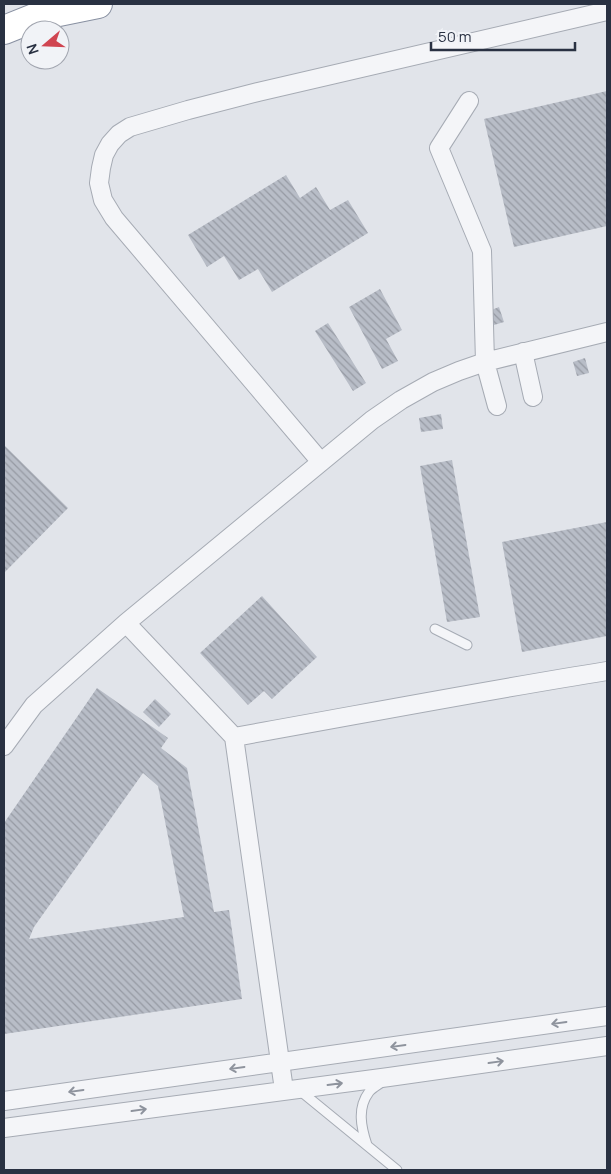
<svg xmlns="http://www.w3.org/2000/svg" width="611" height="1174" font-family="Manrope,sans-serif">
<style>
.building{fill:url(#building-back-hatch);fill-rule:evenodd}
.lines{fill:none;stroke-linecap:round;stroke-linejoin:round}
.lane-casing{stroke:#a6abb4;stroke-width:11}
.street-casing{stroke:#a6abb4;stroke-width:20}
.highway-casing{stroke:#8890a1;stroke-width:30}
.lane{stroke:#f4f5f8;stroke-width:9}
.street{stroke:#f4f5f8;stroke-width:18}
.highway{stroke:#fff;stroke-width:28}
.oneway{stroke:#8e939d}
</style>
<defs>
<pattern id="building-back-hatch" width="6" height="6" patternUnits="userSpaceOnUse" patternTransform="scale(1.25)"><rect width="6" height="6" fill="#b8bdc7"/><path d="M-1 5l2 2M0 0l6 6M5-1l2 2" fill="none" stroke="#969aa3"/></pattern>
</defs>
<rect width="100%" height="100%" fill="#e1e4ea"/>
<path class="building" d="M607,91V226L514,247L484,119Z
M286,175L300,198L316,187L330,210L348,200L368,233L272,292L258,269L239,280L224,256L207,267L188,235Z
M380,289L402,330L386,339L398,361L382,369L349,307Z
M499,307L504,322L494,325L489,311Z
M328,323L366,383L353,391L315,331Z
M585,358L589,373L577,376L573,362Z
M441,414L443,429L421,432L419,418Z
M4,445L68,508L4,573Z
M452,460L480,617L447,622L420,466Z
M607,522V636L522,652L502,542Z
M262,596L317,657L272,699L264,691L248,705L200,653Z
M97,688L168,738L161,748L187,768L214,912L229,910L242,999L4,1034V823ZM143,773L158,786L184,917L29,939L34,927Z
M155,699L171,714L159,727L143,712Z"/>
<g class="lines">
<g class="lane-casing">
<path id="lane" d="M435,629L467,645
M298,1089L397,1170
M367,1145C361,1127 357,1108 369,1092C372,1088 378,1085 382,1082"/>
</g>
<g class="street-casing">
<path id="street" d="M469,101L439,148L482,251L485,362L497,406
M523,352L533,397
M321,462L114,218L103,200L99,183L101,168L104,155L110,144L119,134L130,127L188,110L258,92L607,11
M126,623L234,737L284,1090
M234,737C358,715 482,691 607,671
M4,746L34,705L126,623L372,420L401,400L433,382L459,371L485,362L607,332
M4,1101L607,1016
M4,1128L389,1077L607,1046"/>
</g>
<g class="highway-casing">
<path id="highway" d="M4,30L39,16L98,4"/>
</g>
<use href="#lane" class="lane"/>
<use href="#street" class="street"/>
<use href="#highway" class="highway"/>
</g>
<defs><path id="oneway-shaft" d="M-6 0H5M1.5-3L5.5 0L1.5 3" fill="none" stroke-width="1.6" stroke-linecap="round" stroke-linejoin="round" transform="scale(1.25)"/></defs>
<g class="oneway">
<use href="#oneway-shaft" transform="translate(559 1023) rotate(172)"/>
<use href="#oneway-shaft" transform="translate(398 1046) rotate(172)"/>
<use href="#oneway-shaft" transform="translate(496 1062) rotate(-8)"/>
<use href="#oneway-shaft" transform="translate(237 1068) rotate(172)"/>
<use href="#oneway-shaft" transform="translate(335 1084) rotate(-7)"/>
<use href="#oneway-shaft" transform="translate(76 1091) rotate(172)"/>
<use href="#oneway-shaft" transform="translate(139 1110) rotate(-8)"/>
</g>
<rect width="611" height="1174" fill="none" stroke="#293142" stroke-width="10"/>
<g transform="translate(45 45) rotate(251)"><circle r="24" fill="#f1f3f7" stroke="#a1a5af"/>
<path d="M0-4L9 19L0 12L-9 19Z" fill="#d04551"/>
<text y="-8" font-size="14" font-weight="bold" text-anchor="middle" fill="#293142">N</text>
</g>
<path d="M431 42v8h144v-8" fill="none" stroke="#293142" stroke-width="2.5"/>
<text x="438" y="42" font-size="15" fill="#293142" stroke="#f1f3f7" stroke-width="4" paint-order="stroke">50 m</text>
</svg>
